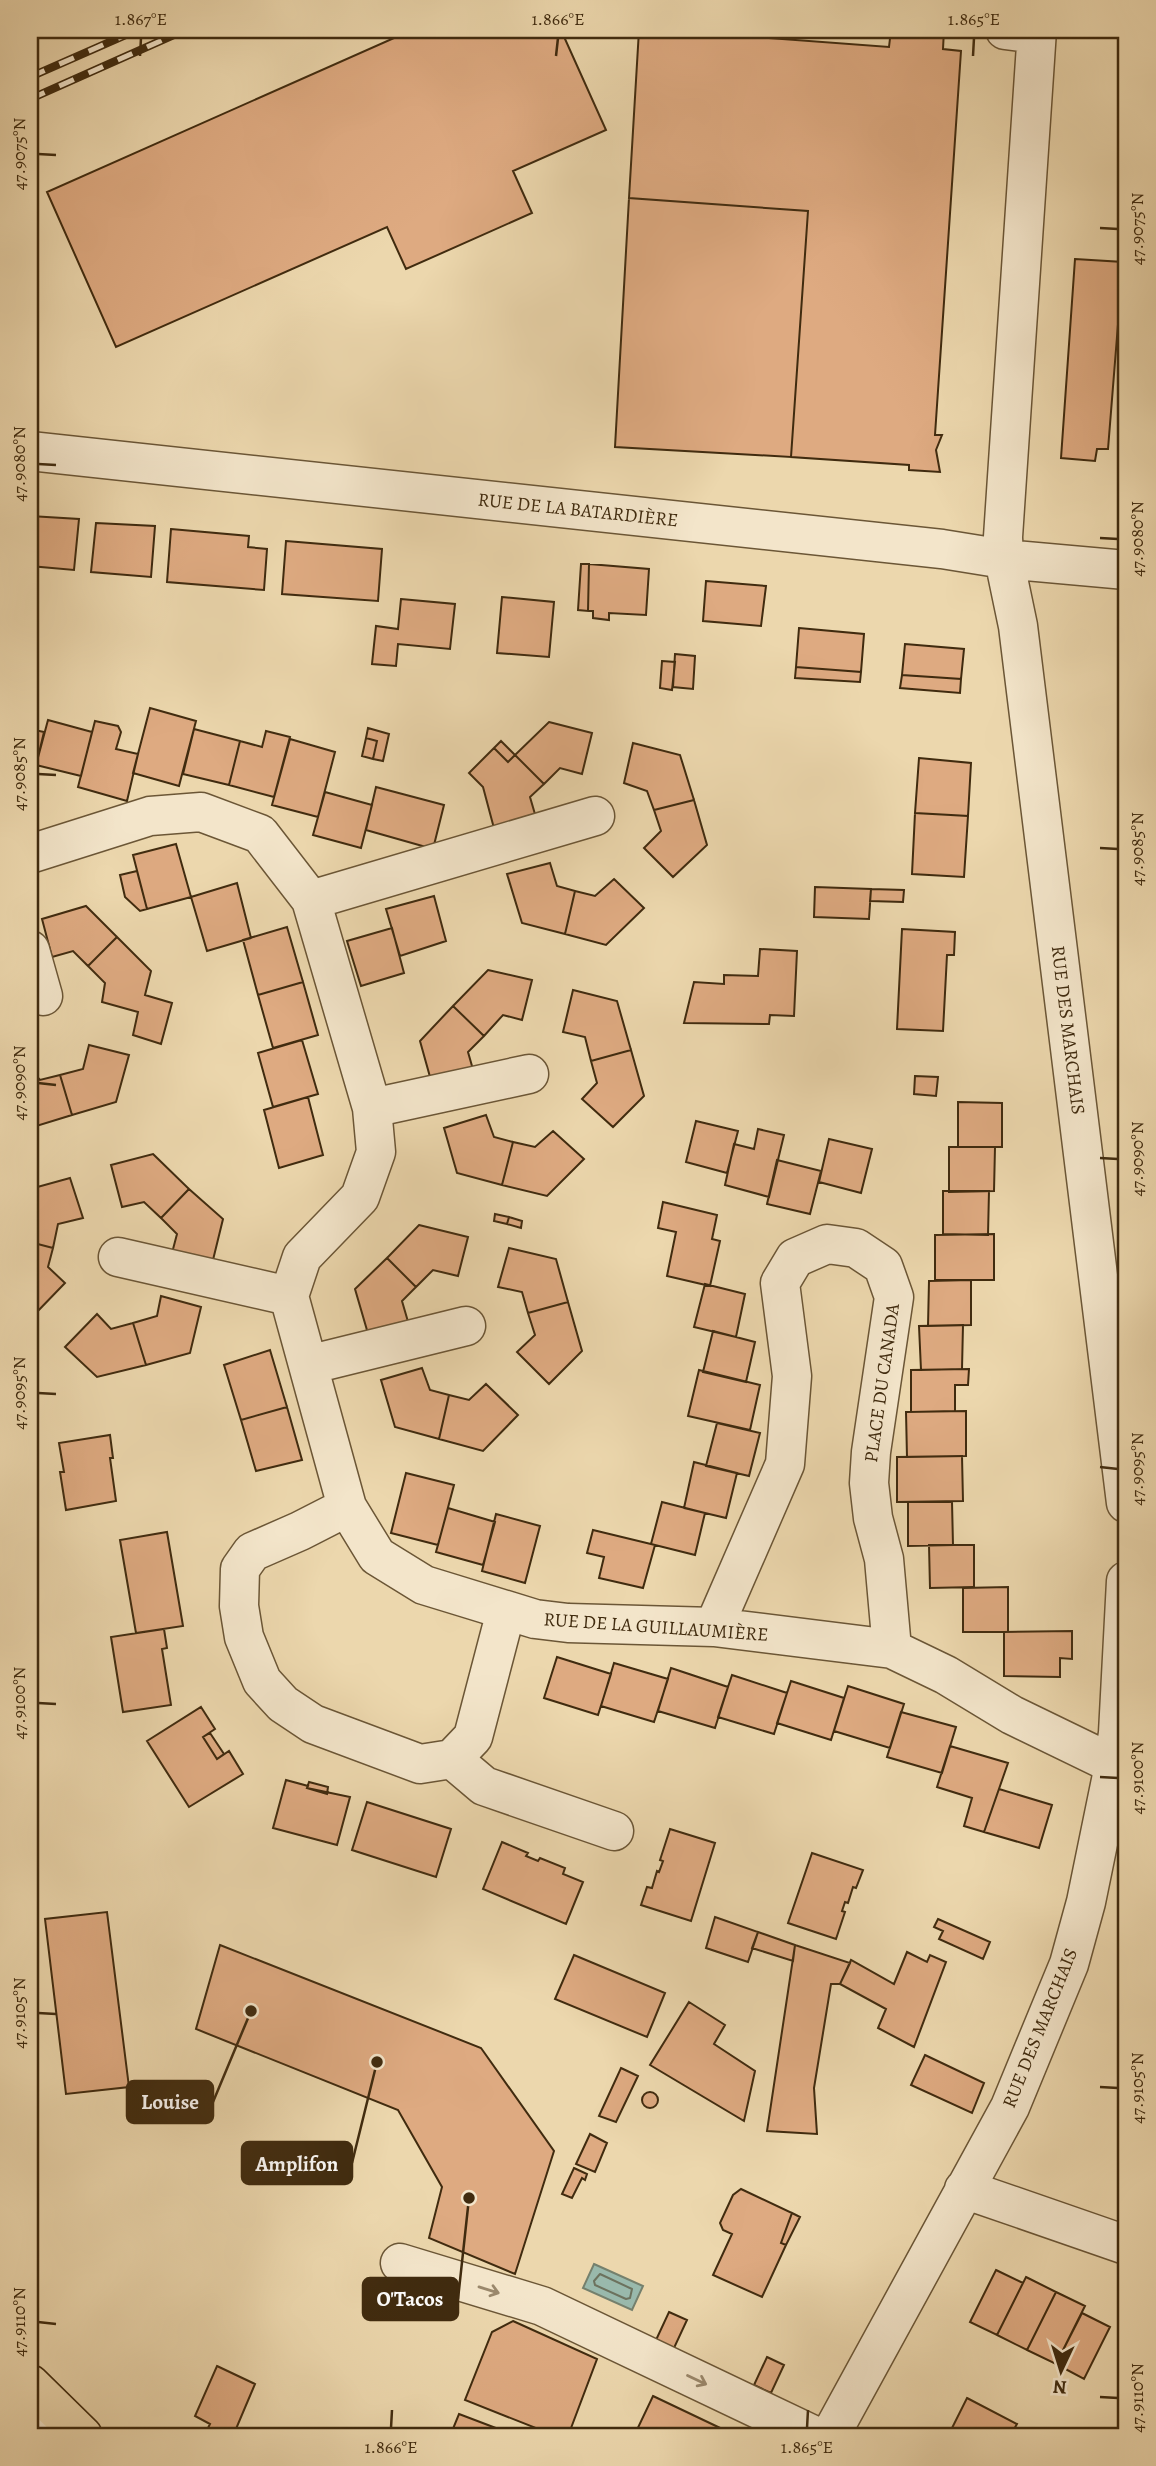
<svg xmlns="http://www.w3.org/2000/svg" width="1156" height="2466" font-family="Alegreya,serif">
<style>
.water{fill:#99b9ac;stroke:#75806d;stroke-width:2}
.lines{fill:none;stroke-linecap:round;stroke-linejoin:round}
.shore{stroke:#6c725e;stroke-width:2}
.building{fill:#deaa81;stroke:#402b0f;stroke-width:2}
.minor-casing{stroke:#6b5636;stroke-width:41}
.major-casing{stroke:#402b0f;stroke-width:41}
.minor{stroke:#f3e5ca;stroke-width:38}
.major{stroke:#ecd7ad;stroke-width:38}
.rail-casing{stroke:#402b0f;stroke-width:8}
.rail{stroke:#f3e5ca;stroke-width:5;stroke-dasharray:16;stroke-linecap:butt}
.oneway{stroke:#9a886c}
.ticks{fill:none;stroke:#402b0f;stroke-width:2.5}
.labels{text-anchor:middle;dominant-baseline:central;stroke-width:7;stroke-linejoin:round;paint-order:stroke}
.street-label{font-size:19px;fill:#402b0f;stroke:#f3e5ca}
.leader{fill:none;stroke:#402b0f;stroke-width:2.5}
.callout-dot{fill:#402b0f;stroke:#f3e5ca;stroke-width:2.5}
.callout{fill:#402b0f;stroke:#402b0f;stroke-width:2.5}
.callout-label{font-size:21px;text-anchor:middle;font-weight:bold;fill:#fff}
.neatline{fill:none;stroke:#402b0f;stroke-width:2.5}
.ticks-label{font-size:18px;text-anchor:middle;fill:#402b0f}
</style>
<rect width="100%" height="100%" fill="#ecd7ad"/>
<filter id="stains"><feTurbulence type="fractalNoise" baseFrequency=".00286" numOctaves="4"/><feColorMatrix values="0 0 0 0 .2 0 0 0 0 .09 0 0 0 0 .02 0 0 0 .5 -.17"/></filter>
<radialGradient id="worn" r=".72"><stop offset=".6" stop-color="#630" stop-opacity="0"/><stop offset="1" stop-color="#630" stop-opacity=".3"/></radialGradient>
<path class="water" d="M594,2264L643,2286L632,2310L583,2288Z"/>
<g class="lines">
<path class="shore" d="M600,2274L632,2289L630,2298L626,2299L595,2285L594,2281Z"/>
</g>
<path class="building" d="M412,30H561L606,130L513,171L532,213L406,269L387,227L116,347L47,192Z
M727,30V35L889,47L891,30H944L943,49L961,51L935,435H942L936,450L940,472L909,470V465L791,457L808,211L629,198L639,30Z
M629,198L808,211L791,457L615,447Z
M1075,259L1123,262L1108,449H1097L1095,461L1061,458Z
M30,516L79,519L74,570L30,566Z
M96,523L155,526L151,577L91,572Z
M171,529L249,536L248,547L267,549L264,590L167,582Z
M286,541L382,549L378,601L282,594Z
M581,564H589L588,611L578,610Z
M589,564L649,569L646,615L609,613V620L593,618V611H588Z
M706,581L766,586L761,626L703,621Z
M502,597L554,602L549,657L497,653Z
M401,599L455,604L450,649L398,644L396,666L372,664L376,626L398,629Z
M799,628L864,634L861,672L796,667Z
M905,644L964,649L961,679L902,675Z
M675,654L695,656L693,689L673,687Z
M662,661L675,662L672,690L660,688Z
M796,667L861,672L860,682L795,678Z
M902,675L961,679L960,693L900,688Z
M150,708L196,721L179,786L133,773Z
M48,720L92,732L81,776L36,765Z
M95,721L118,726L121,732L116,749L138,754L127,801L78,787Z
M549,722L592,733L582,774L560,768L544,784L515,755Z
M368,728L389,734L383,761L373,759L377,741L366,738Z
M30,729L44,732L33,778L30,777Z
M194,729L240,741L229,785L183,774Z
M266,731L290,737L274,797L229,785L240,741L262,747Z
M366,738L377,741L373,759L362,756Z
M290,739L335,752L318,817L272,805Z
M501,741L515,755L508,762L494,748Z
M633,743L680,755L694,800L654,810L647,791L624,783Z
M494,748L508,762L515,755L544,784L530,797L537,821L495,832L483,787L469,773Z
M919,758L971,763L968,816L915,813Z
M376,787L444,805L433,849L366,830Z
M325,792L372,805L361,848L313,835Z
M694,800L707,845L673,877L644,848L661,831L654,810Z
M915,813L968,816L964,877L912,874Z
M176,844L191,897L147,909L133,855Z
M550,863L557,886L575,891L565,934L522,923L507,874Z
M137,871L147,909L140,911L125,897L120,875Z
M614,879L644,908L606,945L565,934L575,891L595,896Z
M237,883L251,938L207,951L191,897Z
M815,887L871,889L869,919L814,917Z
M871,889L904,890L903,902L870,901Z
M434,896L446,941L400,956L386,909Z
M86,906L117,937L88,966L73,951L52,957L42,919Z
M287,927L303,982L258,995L243,940Z
M392,928L404,973L361,986L347,941Z
M902,929L955,932L954,955H947L943,1031L897,1029Z
M117,937L151,971L145,995L172,1003L161,1044L133,1035L138,1012L102,1002L105,983L88,966Z
M760,949L797,951L794,1016L770,1015L769,1024L684,1023L694,982L724,984V975L758,976Z
M488,970L532,980L522,1020L503,1015L484,1036L453,1006Z
M303,982L318,1035L273,1048L258,995Z
M573,990L617,1001L631,1050L591,1061L585,1037L563,1032Z
M453,1006L484,1036L468,1052L474,1073L432,1084L420,1041Z
M302,1040L318,1094L273,1107L258,1053Z
M89,1045L129,1055L116,1102L72,1115L60,1075L83,1069Z
M631,1050L644,1096L613,1127L582,1099L597,1083L591,1061Z
M30,1069L40,1080L60,1075L72,1115L30,1128Z
M915,1076L938,1077L936,1096L914,1094Z
M308,1097L323,1155L279,1168L264,1110Z
M958,1102L1002,1103V1147H958Z
M486,1115L494,1137L513,1142L502,1185L457,1173L444,1128Z
M696,1121L738,1131L727,1173L686,1162Z
M758,1129L784,1135L769,1197L725,1185L734,1144L754,1149Z
M553,1131L584,1159L547,1196L502,1185L513,1142L535,1147Z
M829,1139L872,1149L861,1193L819,1182Z
M949,1147H995L994,1191L949,1192Z
M153,1154L189,1189L161,1218L144,1202L122,1207L111,1165Z
M777,1160L821,1171L810,1214L767,1204Z
M70,1178L83,1218L58,1224L53,1248L30,1242V1189Z
M189,1189L223,1219L212,1264L172,1253L177,1234L161,1218Z
M943,1191H989L988,1235L943,1234Z
M663,1202L717,1215L712,1239L720,1241L710,1286L667,1276L676,1232L658,1228Z
M495,1214L509,1217L507,1224L494,1221Z
M509,1217L522,1221L521,1228L507,1224Z
M419,1225L468,1237L458,1276L433,1270L416,1287L387,1258Z
M994,1234V1280H935V1235Z
M30,1242L53,1248L48,1267L65,1283L34,1315L30,1311Z
M509,1248L556,1259L568,1302L528,1313L522,1292L498,1287Z
M387,1258L416,1287L402,1301L409,1325L369,1337L355,1289Z
M971,1280V1325L928,1326L929,1281Z
M705,1284L745,1294L736,1337L694,1327Z
M161,1296L201,1307L190,1353L146,1365L133,1323L157,1316Z
M568,1302L582,1351L549,1384L517,1352L535,1335L528,1313Z
M97,1314L111,1329L133,1323L146,1365L97,1377L65,1347Z
M963,1325L962,1369L921,1370L919,1326Z
M713,1331L755,1342L746,1382L703,1372Z
M270,1350L287,1407L241,1420L224,1365Z
M422,1368L430,1390L449,1395L439,1439L395,1427L381,1380Z
M969,1369L968,1385H955V1411L911,1412V1370Z
M699,1370L760,1385L750,1430L688,1416Z
M486,1384L518,1415L483,1451L439,1439L449,1395L469,1400Z
M287,1407L302,1460L256,1471L241,1420Z
M966,1411V1456L907,1457L906,1412Z
M717,1423L760,1433L749,1476L706,1466Z
M110,1435L113,1458H110L116,1501L66,1510L60,1472H64L59,1443Z
M962,1456L963,1501L897,1502V1457Z
M694,1462L737,1473L726,1518L684,1508Z
M406,1473L454,1485L438,1545L391,1533Z
M662,1502L705,1513L695,1555L651,1544Z
M908,1502H952L953,1545L908,1546Z
M448,1508L495,1522L483,1565L436,1552Z
M496,1514L540,1526L525,1583L482,1571Z
M593,1530L655,1545L643,1588L599,1578L604,1557L587,1553Z
M167,1532L183,1626L136,1633L120,1540Z
M929,1545H974V1587L930,1588Z
M1008,1587V1632H963V1588Z
M164,1629L167,1648L162,1649L171,1705L123,1712L111,1637Z
M1072,1631V1659L1060,1658V1677L1004,1676V1632Z
M557,1657L611,1674L598,1715L544,1698Z
M614,1663L668,1679L654,1722L601,1706Z
M671,1668L728,1687L715,1728L658,1711Z
M732,1675L787,1693L774,1734L718,1717Z
M791,1681L844,1698L831,1740L777,1723Z
M848,1686L904,1704L890,1748L834,1731Z
M201,1707L215,1729L203,1737L217,1759L229,1751L243,1774L189,1807L147,1741Z
M901,1712L956,1727L942,1773L887,1757Z
M210,1733L224,1754L217,1759L203,1737Z
M950,1746L1008,1763L984,1832L964,1826L972,1798L937,1787Z
M286,1780L308,1786L307,1788L350,1797L337,1845L273,1828Z
M309,1782L328,1787L327,1794L307,1788Z
M999,1789L1052,1805L1039,1848L984,1832Z
M367,1802L451,1829L436,1877L352,1850Z
M670,1829L715,1843L691,1921L641,1905L647,1887L652,1888L657,1871L659,1872L663,1861L660,1860Z
M502,1842L528,1853L526,1856L538,1861L540,1858L565,1868L563,1874L583,1882L566,1924L483,1889Z
M812,1853L863,1870L856,1888L853,1887L848,1903L845,1902L842,1911L845,1912L836,1939L788,1923Z
M107,1912L129,2087L66,2094L45,1919Z
M715,1917L758,1932L748,1962L706,1948Z
M938,1919L990,1942L983,1959L939,1939L943,1931L934,1927Z
M758,1932L795,1945L793,1961L752,1948Z
M220,1945L481,2048L554,2151L515,2274L429,2238L442,2187L398,2110L196,2029Z
M795,1945L850,1963L840,1984H831L814,2088L817,2134L767,2131Z
M907,1952L927,1962L930,1955L946,1962L914,2047L878,2028L886,2009L840,1984L851,1960L894,1984Z
M574,1955L665,1993L647,2037L555,1999Z
M689,2002L725,2025L714,2044L755,2071L744,2121L650,2065Z
M925,2055L984,2083L972,2113L911,2085Z
M621,2068L638,2076L616,2122L599,2116Z
M642 2100a8 8 0 1 1 16 0a8 8 0 1 1-16 0Z
M590,2134L607,2143L595,2172L576,2164Z
M574,2168L587,2174L585,2180L582,2178L572,2198L562,2194Z
M741,2189L792,2213L781,2243L786,2245L762,2297L713,2275L732,2234L723,2230L720,2223L733,2195Z
M792,2213L800,2217L786,2245L781,2243Z
M996,2270L1023,2283L997,2335L970,2322Z
M1026,2277L1056,2292L1027,2350L997,2335Z
M1056,2292L1085,2306L1056,2364L1027,2350Z
M669,2312L687,2320L674,2348L656,2340Z
M1082,2313L1110,2327L1084,2379L1056,2364Z
M513,2321L597,2359L568,2436H556L465,2400L492,2332Z
M767,2357L784,2365L771,2393L754,2385Z
M217,2366L255,2384L233,2436H204L210,2424L195,2416Z
M653,2396L737,2436H634Z
M967,2398L1017,2424L1010,2436H948Z
M459,2414L517,2436H450Z"/>
<g class="lines">
<g class="minor-casing">
<path id="minor" d="M1005,30L1037,34
M1037,30L1003,537L1004,559L1018,626L1126,1503
M30,451L942,549L1004,559L1126,570
M30,854L150,816L201,812L260,834L311,900L372,1108L376,1152L360,1197L302,1257L289,1296L347,1507L377,1556L424,1585L535,1619L568,1623L714,1627L892,1649L946,1675L1012,1715L1113,1764
M311,900L595,816
M30,950L43,996
M372,1108L529,1074
M118,1257L289,1296
M308,1365L466,1326
M347,1507L300,1531L252,1552L240,1569L239,1606L244,1637L262,1681L283,1704L313,1724L420,1764L452,1759L484,1786L614,1831
M714,1627L785,1464L792,1376L780,1283L795,1258L827,1244L856,1248L883,1266L894,1297L871,1452L869,1483L873,1518L884,1559L892,1649
M452,1759L473,1737L506,1611
M964,2189L1126,2245
M400,2263L542,2306L815,2436
M30,2427L53,2436
M830,2436L1010,2107L1069,1964L1086,1902L1111,1780L1118,1733L1126,1581"/>
</g>
<g class="major-casing">
<path id="major" d="M30,2384L83,2436"/>
</g>
<use href="#minor" class="minor"/>
<use href="#major" class="major"/>
<g class="rail-casing">
<path id="rail" d="M30,77L137,30
M30,99L185,30"/>
</g>
<use href="#rail" class="rail"/>
</g>
<defs><path id="oneway-shaft" d="M-6 0H5M1.5-3L5.5 0L1.5 3" fill="none" stroke-width="1.6" stroke-linecap="round" stroke-linejoin="round" transform="scale(1.75)"/></defs>
<g class="oneway">
<use href="#oneway-shaft" transform="translate(489 2290) rotate(17)"/>
<use href="#oneway-shaft" transform="translate(697 2380) rotate(25)"/>
</g>
<path class="ticks" d="M140,56L141,38M556,56L558,38M973,56L974,38M38,154L56,155M1100,228L1118,229M38,464L56,465M1100,538L1118,539M38,774L56,775M1100,848L1118,849M38,1083L56,1085M1100,1158L1118,1159M38,1393L56,1394M1100,1467L1118,1469M38,1703L56,1704M1100,1777L1118,1778M38,2013L56,2014M1100,2087L1118,2088M38,2322L56,2324M1100,2397L1118,2398M391,2428L392,2410M807,2428L808,2410"/>
<g class="labels">
<g class="street-label">
<text transform="translate(578 510) rotate(6)">RUE DE LA BATARDIÈRE</text>
<text transform="translate(1068 1030) rotate(83)">RUE DES MARCHAIS</text>
<text transform="translate(882 1383) rotate(-82)">PLACE DU CANADA</text>
<text transform="translate(656 1627) rotate(4)">RUE DE LA GUILLAUMIÈRE</text>
<text transform="translate(1040 2028) rotate(-68)">RUE DES MARCHAIS</text>
</g>
</g>
<path class="leader" d="M251 2011L213 2102M377 2062L352 2163M469 2198L458 2299"/>
<g class="callout-dot">
<circle cx="251" cy="2011" r="7"/>
<circle cx="377" cy="2062" r="7"/>
<circle cx="469" cy="2198" r="7"/>
</g>
<g class="callout">
<rect x="127" y="2081" width="86" height="42" rx="7"/>
<rect x="242" y="2142" width="110" height="42" rx="7"/>
<rect x="363" y="2278" width="95" height="42" rx="7"/>
</g>
<g class="callout-label">
<text x="170" y="2109">Louise</text>
<text x="297" y="2171">Amplifon</text>
<text x="410" y="2306">O'Tacos</text>
</g>
<rect width="1156" height="2466" fill="none" stroke="#ecd7ad" stroke-width="77"/>
<g transform="translate(1061 2371) rotate(184)" stroke="#f3e5ca" stroke-width="5" paint-order="stroke">
<path d="M0-5L12 26L0 18L-12 26Z" fill="#402b0f"/>
<text y="-10" font-size="19" font-weight="bold" text-anchor="middle" fill="#402b0f">N</text>
</g>
<rect x="38" y="38" width="1080" height="2390" class="neatline"/>
<g class="ticks-label">
<text x="141" y="25">1.867°E</text>
<text x="558" y="25">1.866°E</text>
<text x="974" y="25">1.865°E</text>
<text transform="translate(19 154) rotate(-90)" y="6">47.9075°N</text>
<text transform="translate(1137 229) rotate(-90)" y="6">47.9075°N</text>
<text transform="translate(19 464) rotate(-90)" y="6">47.9080°N</text>
<text transform="translate(1137 539) rotate(-90)" y="6">47.9080°N</text>
<text transform="translate(19 774) rotate(-90)" y="6">47.9085°N</text>
<text transform="translate(1137 849) rotate(-90)" y="6">47.9085°N</text>
<text transform="translate(19 1083) rotate(-90)" y="6">47.9090°N</text>
<text transform="translate(1137 1159) rotate(-90)" y="6">47.9090°N</text>
<text transform="translate(19 1393) rotate(-90)" y="6">47.9095°N</text>
<text transform="translate(1137 1469) rotate(-90)" y="6">47.9095°N</text>
<text transform="translate(19 1703) rotate(-90)" y="6">47.9100°N</text>
<text transform="translate(1137 1778) rotate(-90)" y="6">47.9100°N</text>
<text transform="translate(19 2013) rotate(-90)" y="6">47.9105°N</text>
<text transform="translate(1137 2088) rotate(-90)" y="6">47.9105°N</text>
<text transform="translate(19 2322) rotate(-90)" y="6">47.9110°N</text>
<text transform="translate(1137 2398) rotate(-90)" y="6">47.9110°N</text>
<text x="391" y="2453">1.866°E</text>
<text x="807" y="2453">1.865°E</text>
</g>
<rect width="100%" height="100%" filter="url(#stains)"/>
<rect width="100%" height="100%" fill="url(#worn)"/>
</svg>
